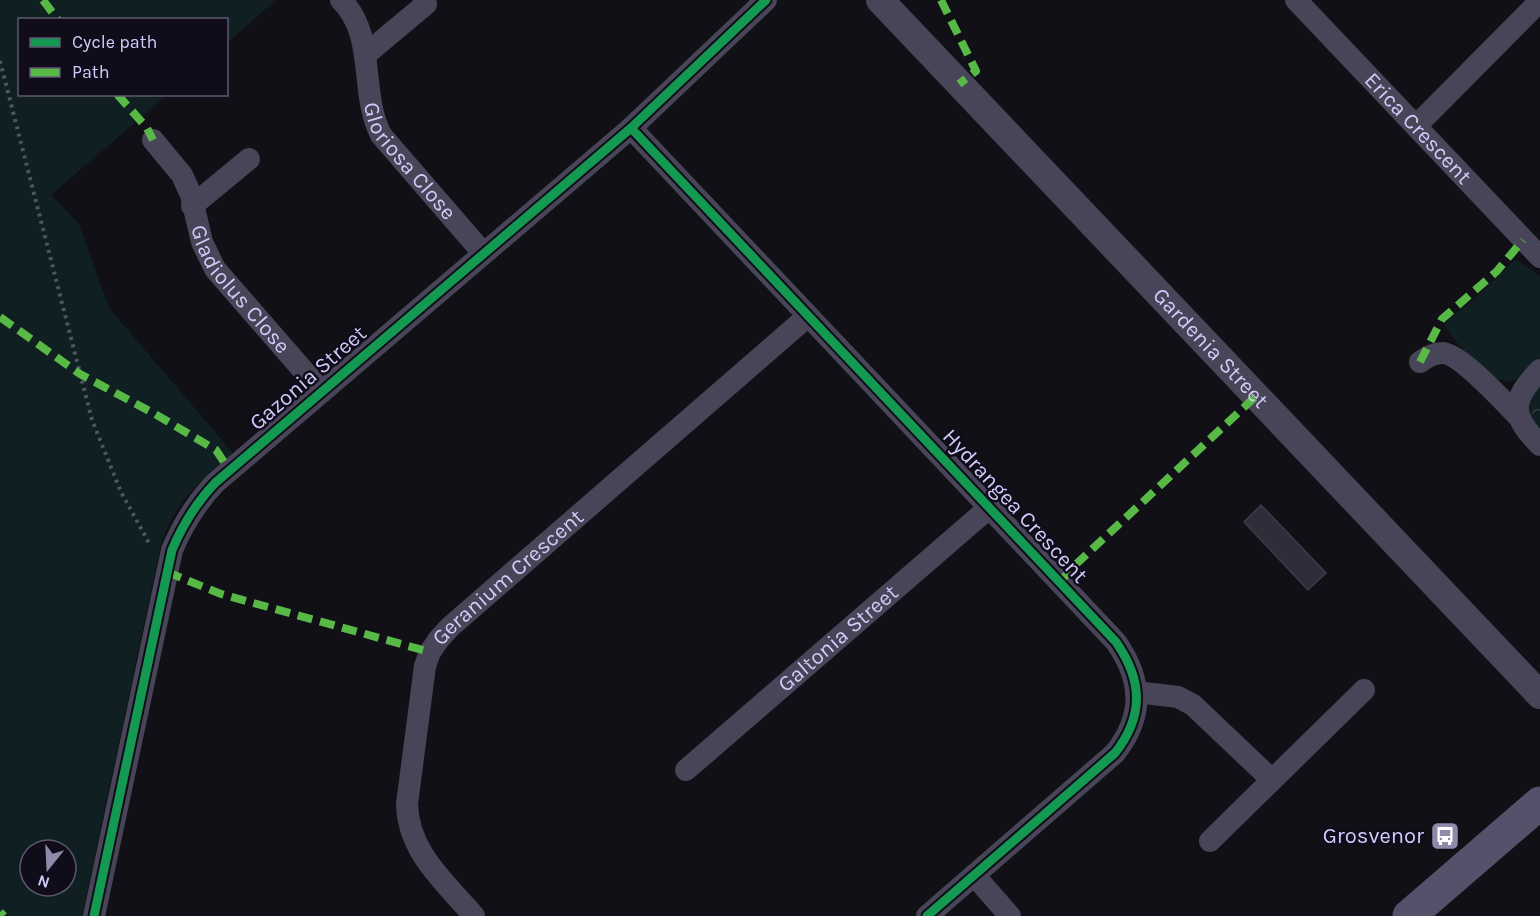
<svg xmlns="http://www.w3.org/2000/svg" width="1540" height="916" font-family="Karla,sans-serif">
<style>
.grass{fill:#102022;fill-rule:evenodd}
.forest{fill:url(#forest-crowns)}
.building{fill:#302c39;stroke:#3f3a4a;stroke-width:1.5}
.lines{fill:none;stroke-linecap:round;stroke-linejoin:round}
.path{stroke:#4c5762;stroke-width:4;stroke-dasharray:3 4.5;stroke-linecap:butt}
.minor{stroke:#474557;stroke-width:22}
.tertiary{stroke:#474557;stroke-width:28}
.secondary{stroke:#54516a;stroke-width:33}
.quiet{stroke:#58b947;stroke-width:8;stroke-dasharray:15 8;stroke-linecap:butt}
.cycleway-casing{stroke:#100c1a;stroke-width:13}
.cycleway{stroke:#139951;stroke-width:9}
.labels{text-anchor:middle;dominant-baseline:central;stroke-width:5;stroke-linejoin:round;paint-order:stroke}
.street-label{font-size:22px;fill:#d4cafa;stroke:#100c1a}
.poi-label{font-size:22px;fill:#d4cafa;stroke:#100c1a;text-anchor:end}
</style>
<defs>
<pattern id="forest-crowns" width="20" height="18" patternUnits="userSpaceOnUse" patternTransform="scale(1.5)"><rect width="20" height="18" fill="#102022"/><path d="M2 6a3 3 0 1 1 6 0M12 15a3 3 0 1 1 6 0" fill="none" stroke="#323f43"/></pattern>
</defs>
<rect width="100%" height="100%" fill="#111016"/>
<path class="grass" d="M0,0H276L227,43L226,20H20V94L167,95L51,195L79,224L109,308L233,453C197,485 178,497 161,544L82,916H0ZM30,850H66V886H30Z
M1514,261H1519L1540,276V359C1532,367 1523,378 1511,381C1489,385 1456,343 1445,326L1448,320L1473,300Z"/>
<path class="forest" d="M1540,381V430C1523,410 1529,402 1540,381Z"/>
<path class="building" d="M1261,505L1326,573L1308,590L1244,522Z"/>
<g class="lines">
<path class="path" d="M0,61L92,420L121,492L149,543"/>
<g class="minor">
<path id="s1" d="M341,0C377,36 359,92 381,135L483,253"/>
<path id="s2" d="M1296,0L1540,257"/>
<path d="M365,55L426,4"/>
<path d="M1416,126L1540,1"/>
<path d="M631,128L1116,642C1143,681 1144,716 1115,753L927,916"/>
<path id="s3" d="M153,140L182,175L191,195L202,242L215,269L322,392"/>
<path d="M192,206L249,159"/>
<path d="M1420,362C1427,357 1434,353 1442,353C1460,353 1505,403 1519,417"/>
<path d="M1540,370C1511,400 1510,415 1540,445"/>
<path d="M1136,692L1178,697L1193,705L1272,780"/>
<path id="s4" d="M686,770L990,507"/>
<path d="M1210,841L1364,690"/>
<path d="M974,875L1010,916"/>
<path d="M94,916L172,550C183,524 196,503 215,483L631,128L766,0"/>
<path id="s5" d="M474,916C445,882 408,852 407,804L425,666L430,652L439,639L450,627L808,316"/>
</g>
<path class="tertiary" id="s6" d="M880,0L1540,695"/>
<path class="secondary" d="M1409,916L1540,803"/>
<path class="quiet" d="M43,0L58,20
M941,0L976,71L959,84
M117,94L147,128L153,140
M0,317L80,374L155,414L216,450L230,471
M1420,362L1442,319L1497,271L1523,240
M167,572L221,594L430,652
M1060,582L1072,568L1255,397
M0,912L4,916"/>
<g class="cycleway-casing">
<path id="cycleway" d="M631,128L1116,642C1143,681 1144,716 1115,753L927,916
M94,916L172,550C183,524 196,503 215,483L631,128L766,0"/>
</g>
<use href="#cycleway" class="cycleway"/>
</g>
<defs>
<g id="bus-square" transform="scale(1.5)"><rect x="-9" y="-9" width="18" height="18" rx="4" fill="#9089aa" stroke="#100c1a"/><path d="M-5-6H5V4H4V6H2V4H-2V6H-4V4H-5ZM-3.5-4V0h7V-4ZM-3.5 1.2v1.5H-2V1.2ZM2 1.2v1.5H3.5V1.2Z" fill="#fff"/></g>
</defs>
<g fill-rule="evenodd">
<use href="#bus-square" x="1445" y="836"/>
</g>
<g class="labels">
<g class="street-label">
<text stroke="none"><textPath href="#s2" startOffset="177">Erica Crescent</textPath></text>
<text stroke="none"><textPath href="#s1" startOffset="180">Gloriosa Close</textPath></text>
<text stroke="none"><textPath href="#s3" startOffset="176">Gladiolus Close</textPath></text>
<text stroke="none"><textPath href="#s6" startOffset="480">Gardenia Street</textPath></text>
<text transform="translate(308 378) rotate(-41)">Gazonia Street</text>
<text transform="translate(1015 506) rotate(47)">Hydrangea Crescent</text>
<text stroke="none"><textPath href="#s5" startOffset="396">Geranium Crescent</textPath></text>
<text stroke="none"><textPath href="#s4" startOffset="201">Galtonia Street</textPath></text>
</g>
<g class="poi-label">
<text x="1424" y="836">Grosvenor</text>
</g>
</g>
<rect x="18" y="18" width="210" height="78" fill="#100c1a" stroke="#5e5874" stroke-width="1.5"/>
<rect x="30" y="38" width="30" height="9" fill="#139951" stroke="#5e5874" stroke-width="1.5"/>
<text x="72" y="48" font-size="18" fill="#d4cafa">Cycle path</text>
<rect x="30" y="68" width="30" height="9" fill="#58b947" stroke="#5e5874" stroke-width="1.5"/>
<text x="72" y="78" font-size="18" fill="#d4cafa">Path</text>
<g transform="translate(48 868) rotate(198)"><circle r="28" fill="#100c1a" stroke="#5e5874" stroke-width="1.5"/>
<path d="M0-4.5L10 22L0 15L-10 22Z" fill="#9089aa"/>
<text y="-9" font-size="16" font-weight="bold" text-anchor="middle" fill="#d4cafa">N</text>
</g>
</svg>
